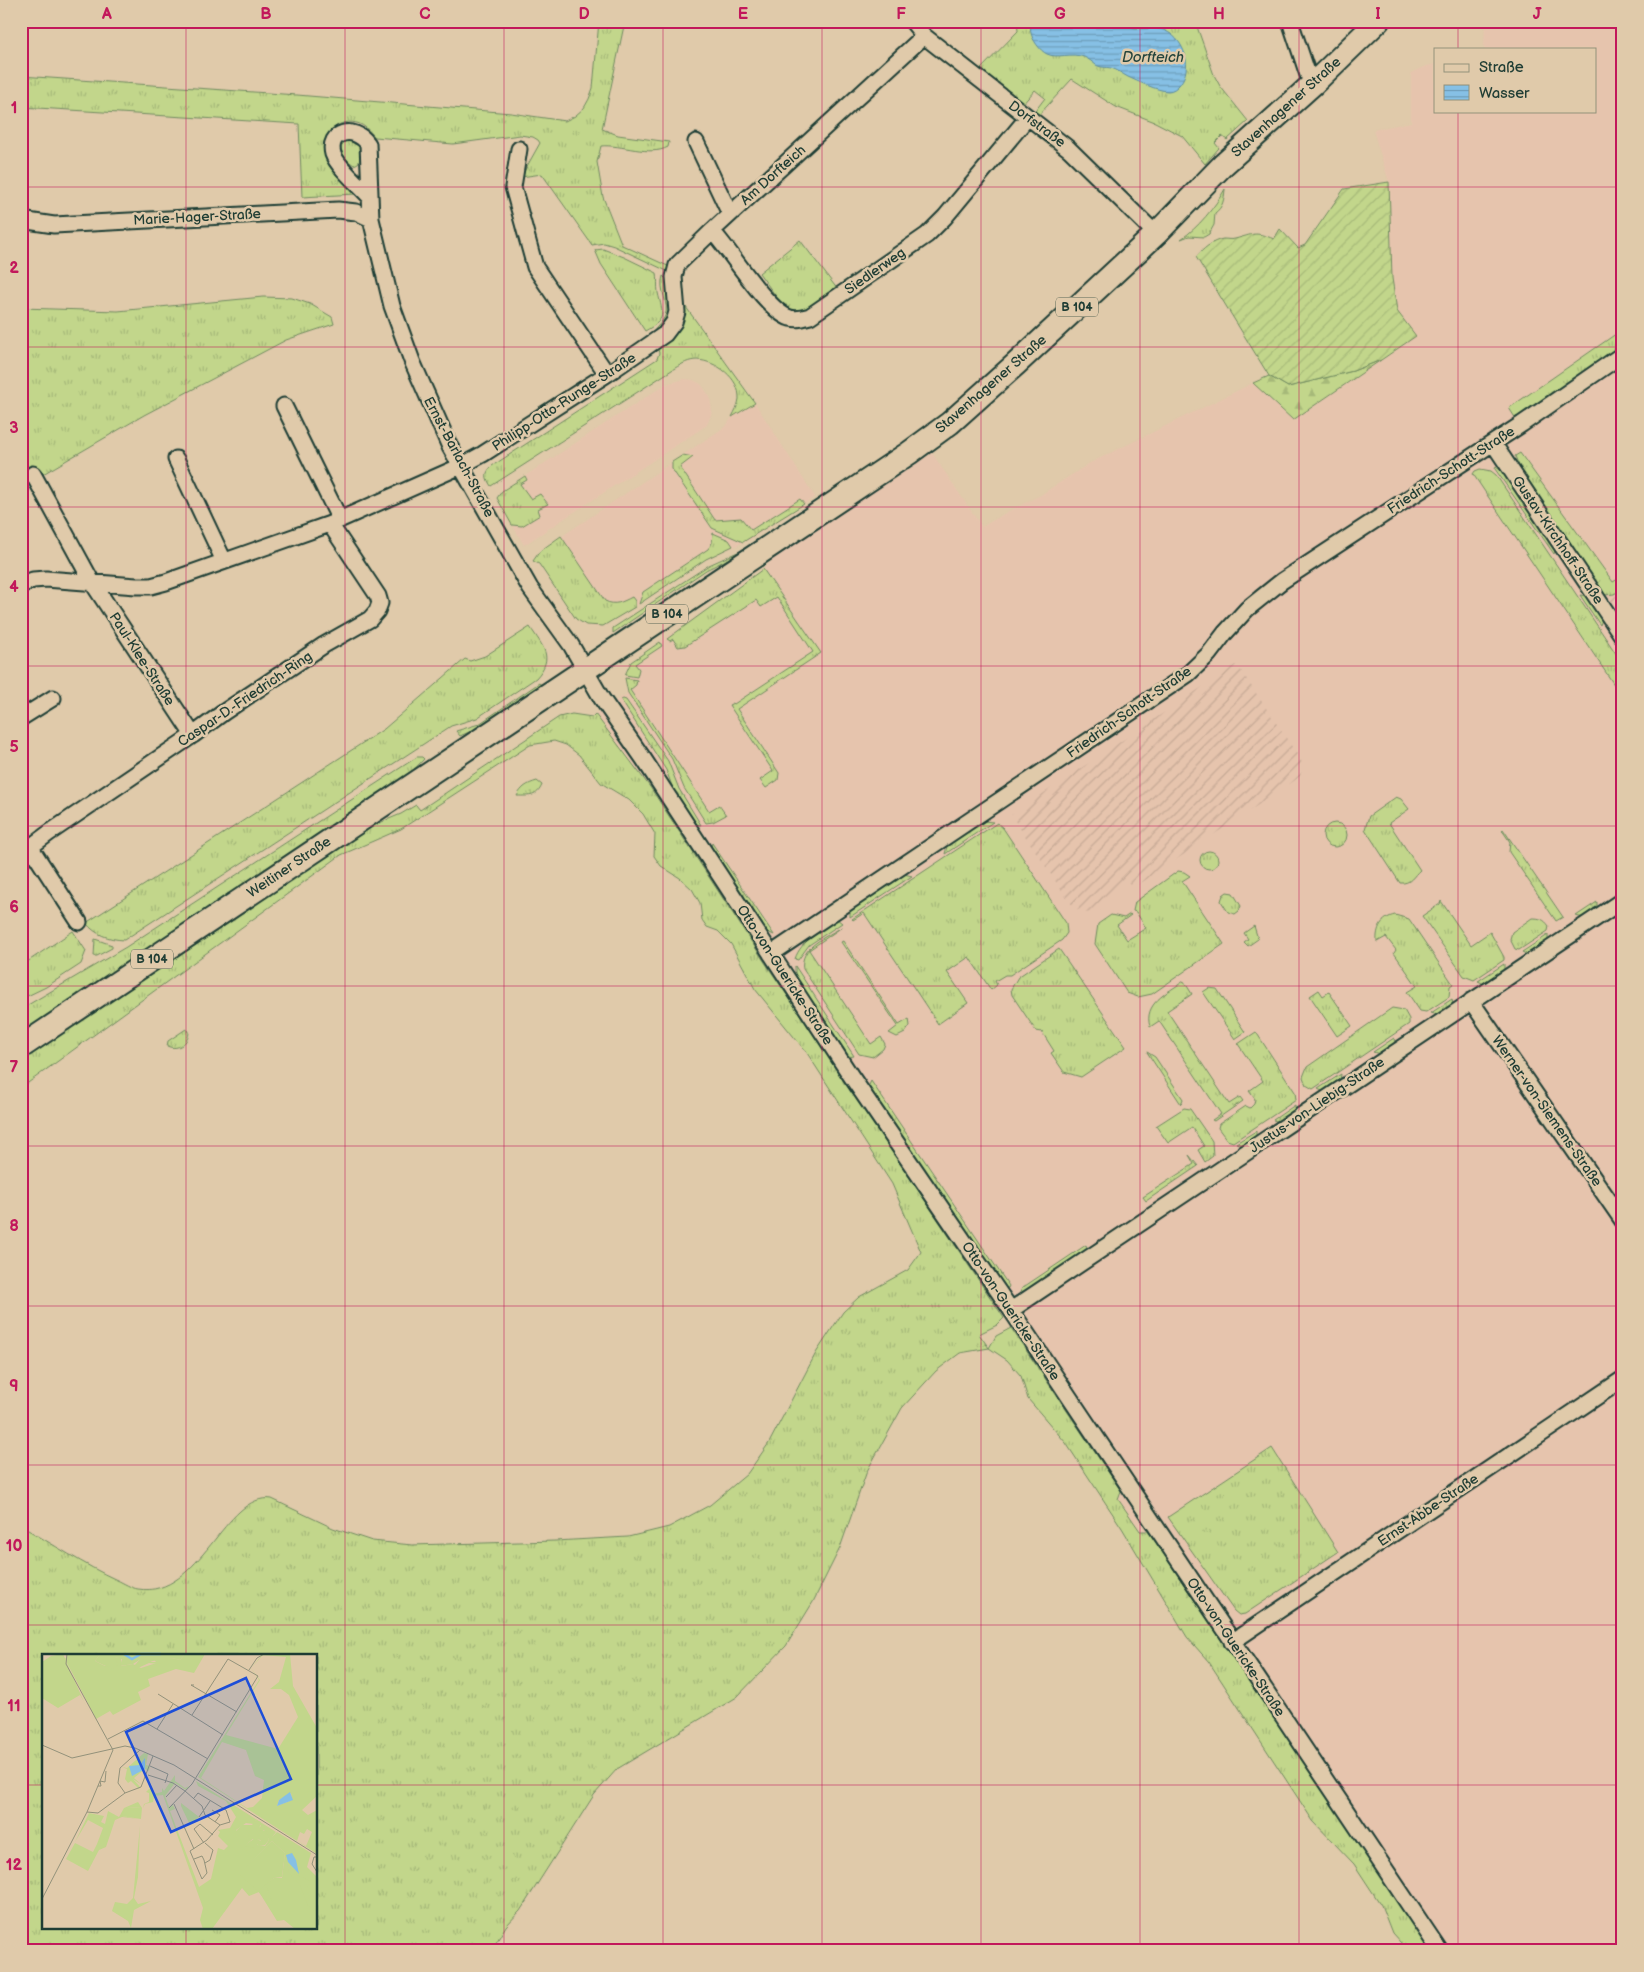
<svg xmlns="http://www.w3.org/2000/svg" width="1644" height="1972" font-family="'Balsamiq Sans',sans-serif">
<style>
.built{fill:#e6c4ad}
.industrial{fill:url(#industrial-furrows)}
.grass{fill:url(#grass-tufts);stroke:#708a60;fill-rule:evenodd}
.forest{fill:url(#forest-firs);stroke:#708a60}
.garden{fill:url(#garden-furrows);stroke:#708a60}
.water{fill:url(#water-rules);stroke:#5d8c9e}
.lines{fill:none;stroke-linecap:round;stroke-linejoin:round}
.street-casing{stroke:#1f3d34;stroke-width:19}
.primary-casing{stroke:#1f3d34;stroke-width:26}
.street{stroke:#e0caaa;stroke-width:15}
.primary{stroke:#e0caaa;stroke-width:22}
.grid{fill:none;stroke:#c2185b;stroke-width:1;stroke-opacity:0.55}
.labels{text-anchor:middle;dominant-baseline:central;stroke-width:5;stroke-linejoin:round;paint-order:stroke}
.shield{fill:#e0caaa;stroke:#596757;stroke-width:1}
.shield-label{font-size:12px;font-weight:bold;fill:#1f3d34}
.street-label{font-size:14px;fill:#1f3d34;stroke:#e0caaa}
.water-label{font-size:15px;font-style:italic;fill:#24443d;stroke:#e0caaa}
.inset-river{fill:none;stroke:#86c0e5;stroke-width:2.5}
.inset-road{fill:none;stroke:#93927b;stroke-width:1}
.view{fill:#1d4ed8;fill-opacity:0.15;stroke:#1d4ed8;stroke-width:2.5}
.inset-edge{fill:none;stroke:#1f3d34;stroke-width:2.5}
.neatline{fill:none;stroke:#c2185b;stroke-width:2}
.grid-label{font-size:16px;text-anchor:middle;font-weight:bold;fill:#c2185b}
</style>
<defs>
<pattern id="industrial-furrows" width="10" height="10" patternUnits="userSpaceOnUse" patternTransform="scale(1.25)"><rect width="10" height="10" fill="#e6c4ad"/><path d="M-1 1l2-2M0 10L10 0M9 11l2-2" fill="none" stroke="#c5a995"/></pattern>
<pattern id="grass-tufts" width="24" height="20" patternUnits="userSpaceOnUse" patternTransform="scale(1.25)"><rect width="24" height="20" fill="#c2d68b"/><path d="M3 7l-1-3M5 7V3M7 7l1-3M15 17l-1-3M17 17v-4M19 17l1-3" fill="none" stroke="#a6b979"/></pattern>
<pattern id="forest-firs" width="22" height="20" patternUnits="userSpaceOnUse" patternTransform="scale(1.25)"><rect width="22" height="20" fill="#c2d68b"/><path d="M5 1l3.5 6h-7zM16 11l3.5 6h-7z" fill="#a6b979"/></pattern>
<pattern id="garden-furrows" width="10" height="10" patternUnits="userSpaceOnUse" patternTransform="scale(1.25)"><rect width="10" height="10" fill="#c2d68b"/><path d="M-1 1l2-2M0 10L10 0M9 11l2-2" fill="none" stroke="#a6b979"/></pattern>
<pattern id="water-rules" width="6" height="5" patternUnits="userSpaceOnUse" patternTransform="scale(1.25)"><rect width="6" height="5" fill="#86c0e5"/><path d="M0 2.5h6" fill="none" stroke="#6d9dba"/></pattern>
</defs>
<rect width="100%" height="100%" fill="#e0caaa"/>
<filter id="ink" filterUnits="userSpaceOnUse"><feTurbulence type="fractalNoise" baseFrequency=".02" numOctaves="2"/><feDisplacementMap in="SourceGraphic" scale="10" xChannelSelector="R" yChannelSelector="G"/><feConvolveMatrix kernelMatrix="1 2 1 2 8 2 1 2 1" color-interpolation-filters="sRGB"/></filter>
<g filter="url(#ink)">
<path class="built" d="M1485,21H1623V1951H1430L1148,1532L1140,1531L1118,1499L1121,1491L762,958L650,787L595,714L628,693L625,678L631,662L741,586L784,551L932,453L982,527L1007,512L1039,496L1090,463L1253,383L1293,419L1416,336L1397,311L1392,278L1389,182L1373,130L1411,122V73L1423,67L1435,64V111H1595V49H1484Z
M685,379L693,380L701,384L710,397L712,412L707,425L524,545L497,498L502,491L666,384Z
M755,403L815,497L751,539L706,559L616,619L603,626L595,627L586,625L576,619L539,564L534,562L533,561L540,551L726,426L732,417Z"/>
<path class="industrial" d="M1623,576V622L1601,590Z
M1235,665L1238,666L1301,760L1303,768L1300,776L1294,781L1135,887L1124,880L1100,911L1085,913L1075,908L1068,900L1011,815Z"/>
<path class="grass" d="M599,21H625L602,129L618,135L669,142L668,147C650,157 621,144 601,146L597,162L603,197L622,245L670,267L667,271L614,246L604,243L592,245L542,174L521,177L540,143L538,140L533,137L520,135L453,144L375,137C370,132 365,125 357,123C334,117 317,141 328,161C334,174 347,184 356,194L302,197L299,124L21,107V76L297,95L511,113L565,121L575,116L584,108L589,99L593,88Z
M1017,21H1195L1214,75L1220,86L1248,121L1227,140L1222,136L1215,143L1219,148L1205,164L1182,136L1155,122L1116,107L1072,79L1036,118L1032,115L1045,98L1035,90L1021,106L978,72L1018,31Z
M345,140L357,141C361,148 363,156 358,163L354,165C346,160 340,153 341,143Z
M1225,189C1224,200 1223,207 1215,213L1214,225L1209,234L1204,237L1189,236L1181,239C1198,228 1215,207 1225,189Z
M800,240L838,290L805,313L786,310L759,273Z
M603,249L624,257L657,273C658,279 657,286 658,293C663,314 667,319 645,331L601,264L595,250Z
M663,276L666,279L667,292L671,303L670,320L654,335L653,332C657,326 662,323 665,316C670,303 658,290 663,276Z
M263,297L292,298L310,304L332,317L334,324L286,340L144,415L31,481L21,454V308L118,311Z
M683,303L755,403L732,417C735,411 738,406 739,399C740,378 716,361 697,360C689,360 682,364 675,368L491,486C485,477 485,473 492,466L657,359L659,353L657,347Z
M1623,329V347L1516,419L1509,408Z
M1520,453L1613,582L1623,576V589L1614,594L1605,595L1520,469L1515,456Z
M683,455L693,457L680,467L715,520L741,518L751,530L800,499L804,504L743,542L712,528L672,469V462Z
M1496,467L1502,471L1556,546L1554,554L1495,469Z
M1480,469L1491,471L1496,475L1623,664V698L1473,474L1475,471Z
M525,476L527,480L520,484L531,499L540,494L548,504L538,509L540,515L522,526L512,525L497,498L502,491Z
M713,533L729,540L733,546L706,559L639,604L643,592L708,549L712,543Z
M561,536L605,601C615,606 622,602 632,597L635,601V607L603,626L586,625L576,619L539,564L533,561L540,551Z
M740,551V553L706,570L613,633V628L709,565Z
M763,569L821,653L737,709L779,773L778,780L766,788L760,780L773,771L729,705L733,703L734,704L813,652L777,597L761,607L756,600L685,646L678,647L673,639L670,641L667,639Z
M1580,595L1589,596L1603,617L1600,625Z
M530,627C543,647 555,657 536,678L477,718L451,726L124,940C108,939 96,935 86,923L384,729L465,659L470,661L485,656Z
M660,642L662,646L635,664L639,669L637,677L625,675L631,662Z
M625,678L637,680L636,685L630,690L709,811L719,805L726,815L713,822L706,823L684,788L672,759L628,693Z
M539,683L543,686L494,721L460,736L456,731L479,724Z
M623,699L626,700L668,761L679,789L701,825L694,824L675,794L666,770L621,700Z
M572,714L592,717L595,714L650,787L762,958L1004,1318L997,1325L979,1334L989,1348L996,1336L1011,1328L1121,1491L1118,1499L1140,1531H1148L1430,1951H1408L1392,1933L1381,1905L1354,1864L1313,1821L1209,1662L1187,1637L1122,1528L1066,1443L1028,1399L1021,1376L1007,1360L989,1348L960,1353L936,1371L902,1408L867,1471L840,1548L813,1602L786,1646L737,1697L617,1769L594,1795L520,1911L506,1926L491,1951H21V1526C53,1544 84,1565 117,1580C124,1583 131,1588 138,1589C200,1599 225,1491 272,1499L333,1528L372,1541L412,1545L555,1541L628,1537L669,1527L710,1505L747,1474L769,1443L816,1353L843,1312L859,1297L908,1270L921,1252L892,1184L807,1053L755,989L731,944L718,931L707,927L702,920L700,903L692,889L680,878L661,866L654,856L655,834L643,814L629,800L601,783L579,755L566,745L554,741L530,745L401,829L341,855L21,1088V1057L360,831L401,814L416,805L420,810L559,717ZM44,1656H316V1928H44Z
M417,757H422L424,759L401,783L21,1037V1009L126,947Z
M537,781L542,785C537,797 530,796 517,796C522,787 527,784 537,781Z
M1396,797L1401,799L1409,809L1389,823L1420,870C1413,876 1411,884 1400,883L1365,829L1369,816Z
M984,821L993,822L945,854L947,846Z
M1323 835a12 12 0 1 1 24 0a12 12 0 1 1-24 0Z
M997,823L1003,828L1066,923L1067,933L1062,940L1010,975H1005L995,981L997,985L991,990L969,957L947,972L968,1003L938,1024L864,913L853,920L852,919Z
M1503,829L1563,917L1556,921L1509,852L1510,842L1502,830Z
M712,843L774,935L763,930L710,850Z
M1200 860a9 9 0 1 1 18 0a9 9 0 1 1-18 0Z
M1178,871L1184,872L1190,876L1182,881L1224,944L1152,994L1138,997L1127,993L1095,944L1098,924L1111,915L1124,918L1130,914L1131,915L1117,925L1127,940L1146,928L1136,912L1133,911L1135,902Z
M904,874L912,876L850,917V911Z
M1227,892L1233,893L1241,906L1239,911L1235,914L1228,912L1221,901L1223,895Z
M1441,901L1471,945L1490,932L1504,957V960L1474,980L1464,976L1422,916L1440,904Z
M1597,902V909L1583,918L1576,916Z
M1395,915L1409,919L1453,984L1450,986L1449,997L1426,1012L1420,1011L1407,992L1417,986L1394,953L1396,950L1386,937L1377,942C1376,929 1381,918 1395,915Z
M1532,918C1540,918 1544,919 1549,926L1548,931L1519,950L1515,949L1510,939L1512,932Z
M837,919L842,923L809,945L798,960L795,959C801,940 822,930 837,919Z
M1254,926L1258,939L1248,946L1244,942L1248,939L1244,933Z
M842,927L809,950L871,1044L881,1037L885,1044L883,1049L873,1057L859,1054L803,969C799,947 826,937 842,927Z
M73,931L86,951L81,964L46,987L21,999V966Z
M1548,935V942L1528,955L1522,952Z
M95,939L112,945V948L97,956H94Z
M843,941L899,1025L909,1019L910,1026L905,1033L897,1037L889,1033L898,1026L841,942Z
M1059,949L1126,1047L1081,1077L1064,1072L1051,1053L1054,1051L1042,1032L1036,1031L1012,995L1011,989L1018,977Z
M1504,964V972L1484,984L1478,981Z
M795,966L854,1056L848,1057L799,984L795,976Z
M1184,981L1192,994L1167,1011L1229,1104L1240,1097L1243,1101L1214,1121L1212,1120L1221,1114L1159,1021L1150,1027C1143,1003 1167,993 1184,981Z
M1209,988L1217,989L1245,1032L1235,1039L1203,992Z
M1319,990L1323,996L1329,992L1352,1026L1337,1036L1310,996Z
M1452,999L1453,1006L1438,1015L1431,1013Z
M1392,1008L1404,1010L1409,1019V1024L1313,1089L1306,1085L1303,1077L1307,1067Z
M186,1029L189,1031C189,1043 178,1051 167,1046L168,1041Z
M1256,1032L1295,1092L1296,1100L1233,1142L1227,1140L1218,1128L1219,1124L1246,1106L1250,1108L1254,1104L1255,1099L1249,1091L1263,1081L1238,1044Z
M1394,1038L1395,1045L1380,1054L1373,1052Z
M1147,1052L1155,1057L1183,1099L1181,1104Z
M1341,1074L1340,1081L1324,1092L1318,1089Z
M871,1081L1009,1286L1008,1288H1004L999,1283L868,1087Z
M1295,1105V1112L1280,1122L1273,1120Z
M1184,1108L1190,1109L1212,1141L1213,1156L1205,1162L1198,1150L1204,1146L1192,1127L1168,1143L1156,1126Z
M1256,1131V1138L1244,1146L1236,1143Z
M1189,1155L1198,1166L1146,1201L1143,1197L1194,1164Z
M1086,1245L1089,1251L1025,1292L1020,1293L1022,1288Z
M1272,1448L1338,1552L1245,1614L1239,1615L1234,1611L1168,1517Z"/>
<path class="forest" d="M1381,360L1293,420L1253,383L1269,376L1288,387L1353,371Z"/>
<path class="garden" d="M1389,182L1392,278L1397,311L1416,336L1381,360L1353,371L1288,387L1269,376L1196,257C1203,249 1212,241 1223,239C1227,239 1231,240 1235,239C1254,234 1254,231 1274,239L1280,229L1298,248L1305,245L1344,189Z"/>
<path class="water" d="M1031,21H1124C1134,33 1146,27 1159,29C1177,32 1189,53 1186,70C1185,79 1177,91 1168,91C1158,91 1137,81 1128,77C1122,74 1118,70 1111,68C1107,67 1101,68 1096,65C1092,62 1089,59 1084,57C1071,52 1057,59 1047,54C1040,51 1032,39 1031,33C1030,30 1031,24 1031,21Z"/>
<g class="lines">
<g class="street-casing">
<path id="street" d="M912,21L924,36L1069,149L1156,234
M1290,21L1308,75L1314,83
M696,142L730,214
M519,149L513,187L535,267L607,374
M369,196C360,186 337,166 333,154C327,132 354,124 368,144L371,219L392,306L412,361L450,447L530,588L571,645L602,699L643,758L851,1076L1011,1310L1440,1951
M21,220L54,225L338,210L356,212L371,219
M712,231C731,251 767,311 790,318C798,320 803,318 810,316L927,235L945,217L1028,117
M284,406L340,520
M1493,443L1623,637
M176,459L224,561
M33,474L92,582L193,735
M21,585L33,580L46,579L136,586H151L166,582L330,524L461,466L483,454L607,374L665,334L674,322L677,312L674,277L677,265L712,231L924,36
M21,718L53,698
M31,848L79,922
M21,854L49,833L193,735L224,712L324,645L370,619L377,611L380,603L378,596L330,524
M771,954L1188,674L1209,654L1225,633L1247,609L1282,581L1522,424L1623,354
M1471,1001L1623,1221
M1011,1310L1623,900
M1232,1642L1623,1379"/>
</g>
<g class="primary-casing">
<path id="primary" d="M21,1047L909,453L950,423L1016,364L1156,234L1223,165L1314,83L1378,21"/>
</g>
<use href="#street" class="street"/>
<use href="#primary" class="primary"/>
</g>
</g>
<path class="grid" d="M186,21V1656M345,21V1951M504,21V1951M663,21V1951M822,21V1951M981,21V1951M1140,21V1951M1299,21V1951M1458,21V49M1458,111V1951M21,187H1623M21,347H1623M21,507H1623M21,666H1623M21,826H1623M21,986H1623M21,1146H1623M21,1306H1623M21,1465H1623M21,1625H1623M21,1785H44M316,1785H1623M186,1928V1951"/>
<g class="labels">
<g class="shield">
<rect x="1056" y="297.5" width="42" height="19" rx="4"/>
<rect x="646" y="604.5" width="42" height="19" rx="4"/>
<rect x="131" y="949.5" width="42" height="19" rx="4"/>
</g>
<g class="shield-label">
<text x="1077" y="307">B 104</text>
<text x="667" y="614">B 104</text>
<text x="152" y="959">B 104</text>
</g>
<g class="street-label">
<text transform="translate(1286 107) rotate(-42)">Stavenhagener Straße</text>
<text transform="translate(1037 124) rotate(37)">Dorfstraße</text>
<text transform="translate(773 175) rotate(-42)">Am Dorfteich</text>
<text transform="translate(197 217) rotate(-3)">Marie-Hager-Straße</text>
<text transform="translate(875 271) rotate(-35)">Siedlerweg</text>
<text transform="translate(991 384) rotate(-41)">Stavenhagener Straße</text>
<text transform="translate(564 402) rotate(-33)">Philipp-Otto-Runge-Straße</text>
<text transform="translate(459 457) rotate(62)">Ernst-Barlach-Straße</text>
<text transform="translate(1451 470) rotate(-33)">Friedrich-Schott-Straße</text>
<text transform="translate(1558 540) rotate(56)">Gustav-Kirchhoff-Straße</text>
<text transform="translate(142 659) rotate(57)">Paul-Klee-Straße</text>
<text transform="translate(245 699) rotate(-34)">Caspar-D.-Friedrich-Ring</text>
<text transform="translate(1129 712) rotate(-35)">Friedrich-Schott-Straße</text>
<text transform="translate(289 867) rotate(-34)">Weitiner Straße</text>
<text transform="translate(785 975) rotate(57)">Otto-von-Guericke-Straße</text>
<text transform="translate(1317 1105) rotate(-34)">Justus-von-Liebig-Straße</text>
<text transform="translate(1547 1111) rotate(55)">Werner-von-Siemens-Straße</text>
<text transform="translate(1011 1311) rotate(56)">Otto-von-Guericke-Straße</text>
<text transform="translate(1428 1510) rotate(-34)">Ernst-Abbe-Straße</text>
<text transform="translate(1236 1647) rotate(56)">Otto-von-Guericke-Straße</text>
</g>
<g class="water-label">
<text x="1153" y="57">Dorfteich</text>
</g>
</g>
<g transform="translate(42 1654)">
<rect width="275" height="275" fill="#e0caaa"/>
<path d="M21,0L42,48L65,87L38,41L16,54L0,44V8L9,2ZM26,0H58L53,7L63,12L75,11L72,3L79,4V12L91,10L99,14L130,4L138,6L143,0H163L152,19L134,15L106,25L108,32L96,38L99,46L71,61L68,57L54,65L23,5ZM222,0H248L251,32L275,74V142L260,156L266,161L275,156V200L257,188L264,192L270,178L265,175L262,180L258,178L255,187L156,123L217,26L209,14ZM220,1L244,3L237,28L228,35H239L247,41L256,63L236,95L184,81L218,26L209,14ZM180,88L204,96L213,122L222,126L220,144L211,153L205,154L159,124ZM249,139L250,146L235,152L237,146ZM102,99L106,100L104,111L108,112L107,117L103,115L92,124L100,131L91,125L98,133L97,135L89,127L86,129L83,125L85,115L80,113L85,114ZM133,121V127L143,134L147,132L144,136L133,129L123,142L127,153L131,151L133,155L128,157L157,233L169,225L176,194L182,196L186,192L176,182L178,178L176,176L188,174L194,163L184,147L156,132L154,127L234,178L230,183L235,178L269,199L265,213L275,223V275H253L242,266L235,267L217,238L207,242L200,234L170,275H161L158,266L161,254L121,141L112,142L111,148L103,150L101,154L102,150L107,148V139L104,138L107,135L110,133L111,140L120,138V134L122,137ZM214,166L219,172L199,190L194,176L204,169L212,170ZM222,176L227,186L223,192L215,191L219,187L213,184L203,191ZM230,187L243,199L240,224H232L223,230L198,220ZM96,148L100,154L86,153L80,162L96,165L80,163L73,166L64,193L57,196L46,217L24,205L33,189L51,198L55,190L61,174L46,166L33,188L47,159L62,162L59,168L63,170L66,157L77,163L82,154ZM139,149L157,163L148,171L139,152ZM98,172L96,223L92,244L96,250L109,247L92,256L89,274L86,267L70,257L73,248L85,250L91,244Z" fill="#c2d68b" fill-rule="evenodd"/>
<path d="M58,0H143L138,6L130,4L118,10L114,6L108,8L102,3L91,10L78,12L80,5L73,3L76,11L70,15L53,7ZM214,166L219,168L217,176L224,177L227,186L223,191L217,192L215,190L219,186L210,185L203,192L212,194L201,197L192,179L200,171H210ZM245,198H250L244,201L255,221L268,227L264,237L269,243L275,241L273,257L266,252L258,231L247,219L243,200ZM219,227L224,231L231,250H227L214,235Z" fill="#c2d68b"/>
<path d="M101,2L109,8H114L112,6L116,5L118,10L107,9L96,14L92,12Z" fill="#c2d68b"/>
<path d="M85,153L100,154L99,165L79,162ZM230,187L243,199L240,223L232,224L216,237L197,220Z" fill="#c2d68b"/>
<path d="M103,104V115L90,122L87,112L98,111ZM248,138L251,146L235,152L237,146ZM250,199L254,206L257,220L246,208L244,201Z" fill="#86c0e5"/>
<path class="inset-river" d="M82,0L90,5L99,0H119"/>
<path class="inset-road" d="M25,0L24,10L71,96M207,16L215,4L222,0M152,31H149L195,58M116,40L181,81M115,75L131,50M66,85L101,67L166,105M0,91L30,104L83,92L93,94L132,111L275,201M98,96L78,114L76,129L83,139L99,133L111,102M108,112L126,120L123,129M106,121L131,129L143,137L160,152L163,161L178,171L188,168L184,156L156,139L152,144M56,132H59L58,127L63,128L64,117M124,143L135,131M131,150L127,154L150,130L216,22L186,5L150,61M132,150L152,195M170,156L178,161L173,168M45,158L56,159L83,139M157,163L168,147M162,189L152,175L158,170L171,181M163,189L171,196L168,206L163,209M275,203H272L270,210L275,218M152,205L160,202L162,206L165,219L160,225L148,197L165,186L178,171M0,245L45,158L71,96"/>
<path class="view" d="M204,24L249,125L129,178L84,78Z"/>
<rect width="275" height="275" class="inset-edge"/>
</g>
<rect width="1644" height="1972" fill="none" stroke="#e0caaa" stroke-width="55"/>
<rect x="1434" y="48" width="162" height="65" fill="#e0caaa" stroke="#93927b"/>
<rect x="1444" y="64" width="25" height="8" fill="#e0caaa" stroke="#93927b"/>
<text x="1479" y="72" font-size="15" fill="#1f3d34">Straße</text>
<rect x="1444" y="85" width="25" height="15" fill="url(#water-rules)" stroke="#93927b"/>
<text x="1479" y="98" font-size="15" fill="#1f3d34">Wasser</text>
<rect x="28" y="28" width="1588" height="1916" class="neatline"/>
<g class="grid-label">
<text x="107" y="19">A</text>
<text x="266" y="19">B</text>
<text x="425" y="19">C</text>
<text x="584" y="19">D</text>
<text x="743" y="19">E</text>
<text x="901" y="19">F</text>
<text x="1060" y="19">G</text>
<text x="1219" y="19">H</text>
<text x="1378" y="19">I</text>
<text x="1537" y="19">J</text>
<text x="14" y="113">1</text>
<text x="14" y="273">2</text>
<text x="14" y="433">3</text>
<text x="14" y="592">4</text>
<text x="14" y="752">5</text>
<text x="14" y="912">6</text>
<text x="14" y="1072">7</text>
<text x="14" y="1231">8</text>
<text x="14" y="1391">9</text>
<text x="14" y="1551">10</text>
<text x="14" y="1711">11</text>
<text x="14" y="1870">12</text>
</g>
</svg>
